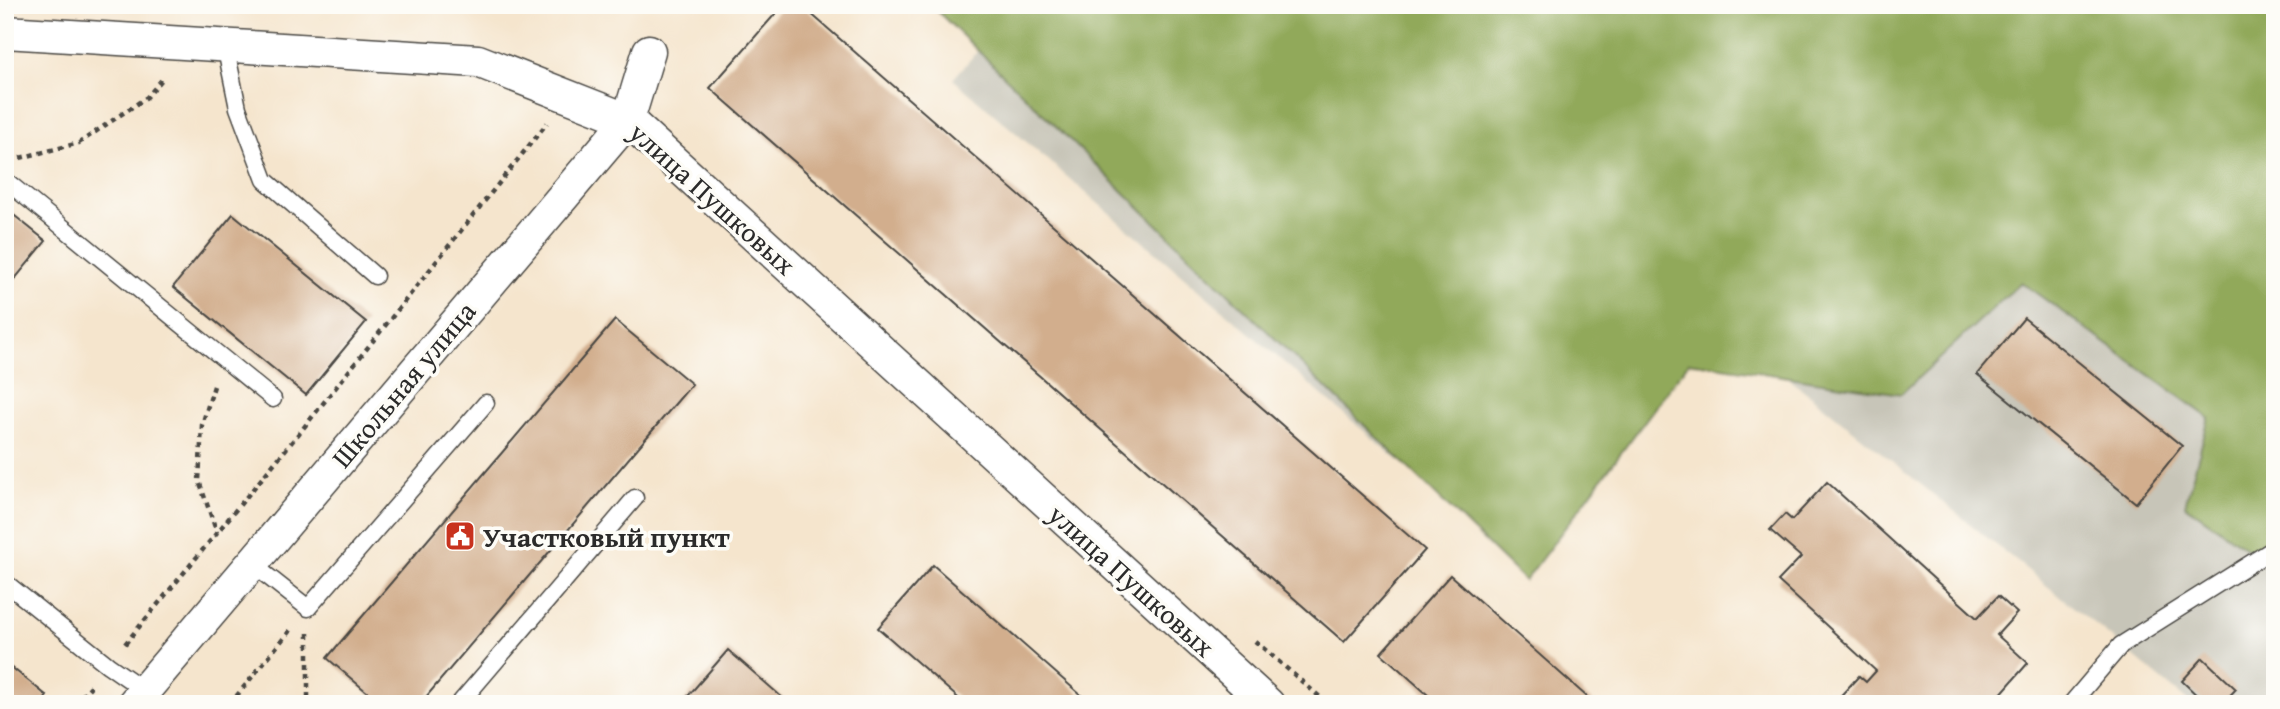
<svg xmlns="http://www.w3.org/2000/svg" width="2280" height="709" font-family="'Gentium Book Plus',serif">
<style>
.industrial{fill:#c7c5b8}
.forest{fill:#91a95a;stroke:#5e6a42;stroke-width:2}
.building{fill:#d2ae8d}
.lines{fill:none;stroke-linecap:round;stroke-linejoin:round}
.service-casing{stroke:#494743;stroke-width:19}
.minor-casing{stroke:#494743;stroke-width:35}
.path{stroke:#494743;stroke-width:4.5;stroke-dasharray:5 5;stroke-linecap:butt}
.service{stroke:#fff;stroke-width:16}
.minor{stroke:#fff;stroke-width:32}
.labels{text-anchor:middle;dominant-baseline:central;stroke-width:7;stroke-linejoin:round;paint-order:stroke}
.street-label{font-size:28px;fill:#2b2b2b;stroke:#fdfcf7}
.poi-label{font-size:28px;font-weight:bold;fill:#2b2b2b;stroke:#fdfcf7;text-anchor:start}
</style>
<rect width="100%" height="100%" fill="#fdfcf7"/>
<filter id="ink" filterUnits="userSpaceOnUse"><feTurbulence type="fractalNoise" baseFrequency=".0143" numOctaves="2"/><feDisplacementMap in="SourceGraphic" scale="14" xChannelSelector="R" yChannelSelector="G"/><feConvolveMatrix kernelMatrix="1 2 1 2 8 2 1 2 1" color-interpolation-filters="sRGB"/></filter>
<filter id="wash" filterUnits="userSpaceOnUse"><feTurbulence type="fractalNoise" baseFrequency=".00686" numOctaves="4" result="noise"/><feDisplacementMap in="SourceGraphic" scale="28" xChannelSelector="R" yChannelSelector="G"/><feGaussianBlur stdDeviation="1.57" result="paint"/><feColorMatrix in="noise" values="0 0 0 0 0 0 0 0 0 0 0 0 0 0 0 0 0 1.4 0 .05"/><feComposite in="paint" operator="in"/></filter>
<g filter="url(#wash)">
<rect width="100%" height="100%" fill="#f5e5cd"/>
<path class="industrial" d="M1018,5H2275V704H2191L2102,630L1674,286L1476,527L953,79Z"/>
<path class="forest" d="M942,5H2275V568L2185,505L2209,418L2021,282L1901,394L1689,362L1525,581L936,10Z"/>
<g id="blocks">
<path class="building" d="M783,5H801L1425,550L1344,642L710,88Z
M5,208L46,241L5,291Z
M233,214L366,322L306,395L173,287Z
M2024,318L2182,446L2136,503L1977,374Z
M615,320L692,384L420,704H381L327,658Z
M1827,482L1977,618L1998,596L2017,613L1997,635L2028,663L1992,704H1833L1859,676L1866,682L1876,671L1778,581L1801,557L1770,530L1785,514L1792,520Z
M933,565L1091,704H965L878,628Z
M1450,575L1595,704H1438L1381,653Z
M728,650L784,699L779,704H681Z
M2203,658L2236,689L2222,704H2206L2182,681Z
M5,662L47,696L41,704H5Z"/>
</g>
</g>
<g filter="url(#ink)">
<use href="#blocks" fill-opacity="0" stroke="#494743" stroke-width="2"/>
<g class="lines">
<g class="service-casing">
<path id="service" d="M225,45L238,108L265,180L375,276
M5,180L273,399
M251,563L308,608L486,403
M7,584L108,665L144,690
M459,704L635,498
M2071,704L2121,645L2275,548"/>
</g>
<g class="minor-casing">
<path id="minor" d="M5,32L478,61L628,120L1268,704
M133,704L628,120L649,51"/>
</g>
<path class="path" d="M20,158L79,143L147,97L164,77
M214,386L202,425L199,481L217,533
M308,633V704
M1255,641L1328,704
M125,644L305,426L547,123
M75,704L91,686
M230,704L292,628"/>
<use href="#service" class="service"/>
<use href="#minor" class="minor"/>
</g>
</g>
<defs>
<g id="civic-square" transform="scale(1.575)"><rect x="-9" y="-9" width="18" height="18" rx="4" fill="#c8321e" stroke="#fdfcf7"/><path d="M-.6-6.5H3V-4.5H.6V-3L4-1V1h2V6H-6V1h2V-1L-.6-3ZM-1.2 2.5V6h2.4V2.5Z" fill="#fff"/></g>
</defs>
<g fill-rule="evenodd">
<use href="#civic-square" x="460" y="536"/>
</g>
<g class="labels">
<g class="street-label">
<text transform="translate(713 198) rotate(42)">улица Пушковых</text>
<text transform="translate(403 384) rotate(-50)">Школьная улица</text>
<text transform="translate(1132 580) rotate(42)">улица Пушковых</text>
</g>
<g class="poi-label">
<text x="483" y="536">Участковый пункт</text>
</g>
</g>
<rect width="2280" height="709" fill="none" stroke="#fdfcf7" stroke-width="28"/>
</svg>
